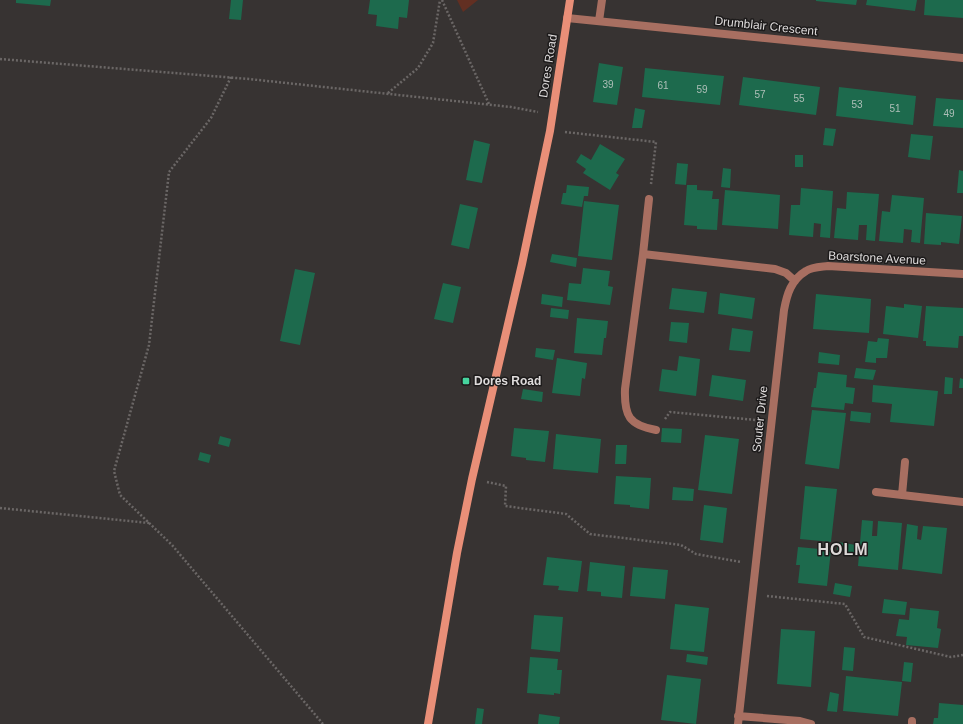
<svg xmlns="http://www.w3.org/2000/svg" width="963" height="724" font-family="Helvetica,sans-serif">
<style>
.green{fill:#622f22}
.building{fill:#1d6a4d}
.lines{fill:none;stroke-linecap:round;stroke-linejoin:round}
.path{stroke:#6b6766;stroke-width:2.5;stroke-dasharray:2 2;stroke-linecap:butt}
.street{stroke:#a86f61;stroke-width:8}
.secondary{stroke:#e98f78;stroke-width:8}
.poi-dot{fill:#46d49e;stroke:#1d1b1b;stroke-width:1.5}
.labels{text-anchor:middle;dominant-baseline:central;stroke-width:3;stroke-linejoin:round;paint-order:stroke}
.number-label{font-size:10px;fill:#aebfb8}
.street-label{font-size:12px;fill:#dedbdb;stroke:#1d1b1b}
.poi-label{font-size:12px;font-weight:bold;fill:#dedbdb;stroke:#1d1b1b;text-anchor:start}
.district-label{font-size:16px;font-weight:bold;letter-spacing:1px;fill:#ded9d8;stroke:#1d1b1b}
</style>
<rect width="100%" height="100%" fill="#373332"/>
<path class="green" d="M457,0H478L463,12Z"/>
<path class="building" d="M16,0H51L50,6L16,3Z
M231,0H243L241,20L229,19Z
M370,0H409L407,18L399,17L398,29L376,26L377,15L368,14Z
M816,0H857L856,5L816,1Z
M867,0H917L915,11L866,5Z
M925,0H963V18L924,15Z
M599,63L623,67L617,105L593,102Z
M645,68L724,76L720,105L642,97Z
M743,77L820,87L816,115L739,105Z
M839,87L916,96L913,125L836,116Z
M936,98L963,100V128L933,126Z
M635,108L645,110L642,128H632Z
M825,128L836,129L833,146L823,145Z
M911,134L933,136L930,160L908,157Z
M474,140L490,144L482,183L466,180Z
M600,144L625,159L616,173L619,175L610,190L583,173L586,169L576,162L581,154L591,160Z
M795,155H803V167H795Z
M677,163L688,164L686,185L675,184Z
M723,168L731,169L730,188L721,187Z
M959,170L963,171V193H957Z
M567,185L589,187L588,196H584L582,207L561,204L563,193H566Z
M687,185H697V190L713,191L712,199H719L717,230L697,229V226L684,225Z
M801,188L833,191L830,238L820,237L821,224L814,223L813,237L789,235L791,205H800Z
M725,190L780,195L778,229L722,225Z
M847,192L879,194L875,241L866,240L867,225H859L858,240L834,238L837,208L846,209Z
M892,195L924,198L920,243L911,242L912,230L904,229L903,243L879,241L882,211L890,212Z
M584,201L619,205L612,260L578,256Z
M460,204L478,208L469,249L451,245Z
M926,213L962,216L959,244L941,242V245L924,244Z
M552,254L577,258L576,267L550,262Z
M583,268L610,271L608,286L613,287L610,305L567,300L569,283L581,284Z
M295,269L315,273L300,345L280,341Z
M443,283L461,287L453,323L434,319Z
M672,288L707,292L704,313L669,309Z
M720,293L755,298L752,319L718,314Z
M542,294L563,297L562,307L541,304Z
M816,294L871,299L869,333L813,329Z
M904,304L922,306L918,338L883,334L886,306L904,308Z
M926,306L963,308V336H959L958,348L926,346V341H923Z
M551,308L569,310L568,319L550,317Z
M577,318L608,321L606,338H604L602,355L574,353Z
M671,322L689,323L687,343L669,341Z
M732,328L753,331L750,352L729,350Z
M878,338L889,339L887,358H876V363L865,362L868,341L877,342Z
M536,348L555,350L553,360L535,357Z
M819,352L840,355L839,365L818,363Z
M679,356L700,359L696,396L659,391L662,369L677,371Z
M557,358L587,363L585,379L582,378L580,396L552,393Z
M856,368L876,370L873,380L854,378Z
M818,372L847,375L846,387L855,388L853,404L845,403L844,410L811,407L814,388H816Z
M712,375L746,380L743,401L709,396Z
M945,377L953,378L952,394H944Z
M960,378L963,379V388H959Z
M873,385L938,391L934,426L890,422L892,404L872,402Z
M523,389L543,392L542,402L521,399Z
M812,410L846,413L839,469L805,464Z
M851,411L871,413L870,423L850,421Z
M514,428L549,431L545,462L526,460V458L511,456Z
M662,428L682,429L681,443L661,442Z
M556,434L601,439L598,473L553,469Z
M705,435L739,439L732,494L698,490Z
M220,436L231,439L229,447L218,444Z
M616,445H627L626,464H615Z
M200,452L211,455L209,463L198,460Z
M616,476L651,478L649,509L630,507V505L614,504Z
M805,486L837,489L831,542L800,539Z
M673,487L694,489L693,501L672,500Z
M704,505L727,508L723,543L700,540Z
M862,520L873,521L872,536H877L878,521L902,523L898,570L858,566Z
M907,524L918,526L917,539L921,540L923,526L947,528L942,574L902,569Z
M838,542L856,545L855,553L837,550Z
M798,547L831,550L827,586L798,583L800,565H796Z
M547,557L582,561L578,592L558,590L559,586L543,585Z
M590,562L625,566L622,598L601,596V592L587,591Z
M633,567L668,570L665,599L630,596Z
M835,583L852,586L850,597L833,594Z
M884,599L907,602L905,615L882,613Z
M675,604L709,608L704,652L670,649Z
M910,608L939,611L937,628L941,629L938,648L906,645L907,637L896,636L899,619L909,620Z
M534,615L563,617L560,652L531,649Z
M781,629L815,631L811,687L777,684Z
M844,647L855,648L853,671L842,670Z
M687,654L708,657L707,665L686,662Z
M530,657L558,659L557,670H562L560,694L554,693V695L527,693Z
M904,662L913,663L911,682L902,681Z
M667,675L701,679L696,724L661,720Z
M846,676L902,682L898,716L843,711Z
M830,692L839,694L837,712L827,711Z
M939,703L963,705V724H933L934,718H938Z
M477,708L484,709L482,724H475Z
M539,714L560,717L559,724H538Z"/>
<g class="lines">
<path class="path" d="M442,0L489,104
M0,59L249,79L511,107L538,112
M231,77L211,118L169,172L149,345L114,471L120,495L172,545L323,724
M388,93L418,68L433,43L440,0
M565,132L656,142L651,184
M665,419L670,412L756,420
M487,482L506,486L505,506L566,514L590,534L681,545L696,554L741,562
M0,508L149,523
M767,596L845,604L864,637L951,657L963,655"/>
<path class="street" d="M567,18L963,58
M599,21L602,0
M649,199L643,254L625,389C624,416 629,425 656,430
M643,254L775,269L786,273L795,281
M876,492L963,502
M902,495L905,462
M738,716L800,721L811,724
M738,724L784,310C787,294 791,280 806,271C812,267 821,267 828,266L963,274
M912,724V721"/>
<path class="secondary" d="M428,724L457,553L472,479L522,264L550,131L570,0"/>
</g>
<rect class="poi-dot" x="462" y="377" width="8" height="8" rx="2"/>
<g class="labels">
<g class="number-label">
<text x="608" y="84">39</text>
<text x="663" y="85">61</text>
<text x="702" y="89">59</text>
<text x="760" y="94">57</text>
<text x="799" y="98">55</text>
<text x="857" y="104">53</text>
<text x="895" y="108">51</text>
<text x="949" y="113">49</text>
</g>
<g class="street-label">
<text transform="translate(766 26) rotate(6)">Drumblair Crescent</text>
<text transform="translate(548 66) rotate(-81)">Dores Road</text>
<text transform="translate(877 258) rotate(3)">Boarstone Avenue</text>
<text transform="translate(760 419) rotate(-84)">Souter Drive</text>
</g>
<g class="poi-label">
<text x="474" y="381">Dores Road</text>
</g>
<g class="district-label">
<text x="843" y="549">HOLM</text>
</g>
</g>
</svg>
